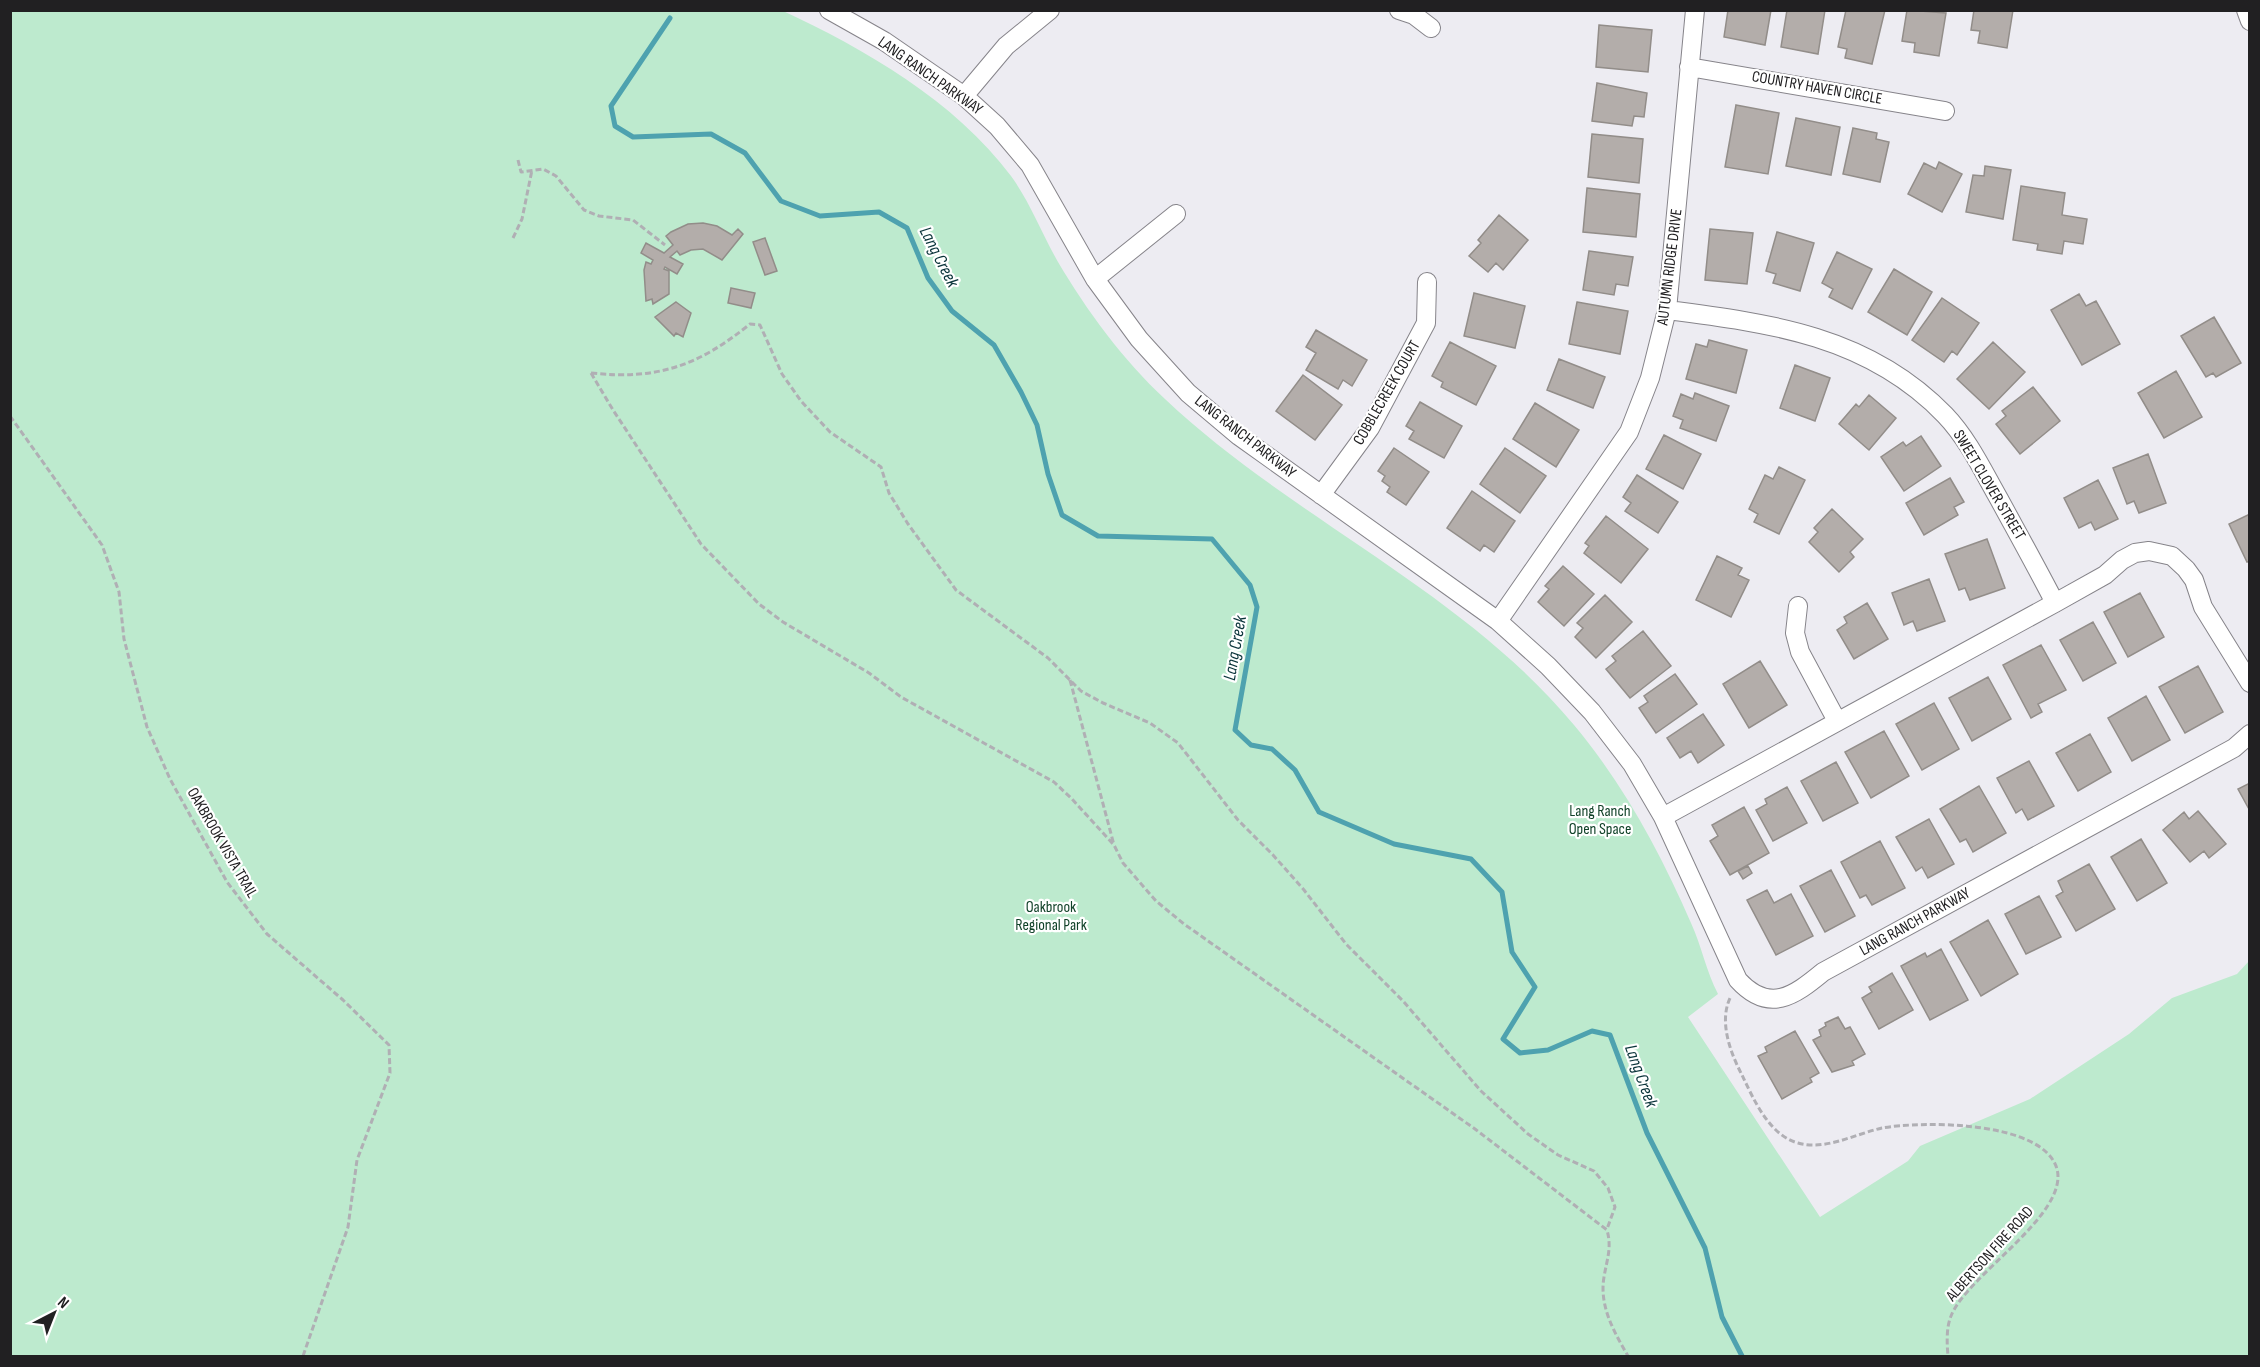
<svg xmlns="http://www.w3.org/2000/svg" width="2260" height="1367" font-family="'Sofia Sans Condensed',sans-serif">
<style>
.green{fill:#bdeace}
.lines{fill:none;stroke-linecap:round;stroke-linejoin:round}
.stream{stroke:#4ea2af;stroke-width:5}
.building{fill:#b3adaa;stroke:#928d89;stroke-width:1.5}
.minor-casing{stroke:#86848a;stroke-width:20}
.path{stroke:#b0afb4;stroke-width:3;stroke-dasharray:6 3;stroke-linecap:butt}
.minor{stroke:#fff;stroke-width:18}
.labels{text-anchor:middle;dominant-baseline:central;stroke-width:4.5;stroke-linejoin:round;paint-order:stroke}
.street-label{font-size:16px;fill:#212022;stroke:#fff}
.park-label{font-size:16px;fill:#114229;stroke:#fff}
.water-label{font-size:18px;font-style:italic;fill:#0a343a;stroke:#fff}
</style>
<rect width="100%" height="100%" fill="#edecf2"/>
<path class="green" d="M781,10C865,49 955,101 1011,176C1030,202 1042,234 1058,262C1087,311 1123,360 1165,399C1292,519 1462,590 1574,725C1624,785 1660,852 1691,923C1702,947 1706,971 1718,994L1688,1017L1820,1217L1908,1161L1920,1146L2030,1099L2129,1034L2172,998L2237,974L2249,961V1356H11L10,11Z"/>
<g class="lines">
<path class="stream" d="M670,18L611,106L615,126L633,137L711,134L745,153L781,201L820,216L879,212L907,228L928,278L952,311L994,345L1021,392L1037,425L1048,474L1062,515L1098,536L1212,539L1250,585L1257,607L1235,730L1251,745L1272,749L1295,770L1319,812L1394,844L1471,859L1502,892L1512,952L1535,987L1503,1039L1520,1053L1548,1050L1592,1031L1610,1035L1647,1133L1705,1248L1722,1317L1742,1356"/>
</g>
<path class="building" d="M1728,10H1771L1765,45L1724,37Z
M1787,10H1825L1818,54L1781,47Z
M1846,10H1885L1872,64L1845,58L1847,49L1838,47Z
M1907,10L1946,13L1939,56L1914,52L1915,43L1902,41Z
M1974,10H2013L2007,48L1978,43L1980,31L1971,30Z
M1599,25L1652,30L1648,72L1596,67Z
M1597,83L1647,93L1644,117L1634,116L1632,126L1592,121Z
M1736,105L1779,113L1768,174L1725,167Z
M1796,118L1840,127L1831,175L1786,166Z
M1853,128L1877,133L1876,139L1889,142L1880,182L1843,174Z
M1592,134L1643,139L1639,183L1588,177Z
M1939,162L1962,174L1942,212L1908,194L1924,163L1936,169Z
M1985,166L2011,170L2003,219L1966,212L1973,175L1984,176Z
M2021,186L2065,193L2062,215L2087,219L2083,244L2064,241L2062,254L2037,250L2038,244L2013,240Z
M1587,188L1640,194L1636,237L1583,232Z
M1499,215L1528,240L1503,270L1496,263L1488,272L1469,256L1481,243L1478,240Z
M703,223L717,226L732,235L738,229L743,234L722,260L703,249L691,250L680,255L677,251L670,257L683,264L677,274L665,267L664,269L669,271V294L653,304L652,299L646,301L644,270L646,262L651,264L653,260L641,253L646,243L664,253L673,245L666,236L671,232L688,224Z
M1710,229L1753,233L1747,284L1705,280Z
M1777,232L1814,243L1800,291L1773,283L1776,274L1766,271Z
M765,238L777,271L765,275L753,242Z
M1589,251L1633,257L1628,286L1616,284L1614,295L1583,290Z
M1837,252L1872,269L1852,309L1829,297L1833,289L1822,283Z
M1894,269L1932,292L1907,335L1868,312Z
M731,288L755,293L751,308L728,303Z
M1474,293L1525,306L1515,348L1464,336Z
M2079,294L2086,306L2096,301L2120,344L2082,365L2051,310Z
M1942,298L1979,323L1957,355L1952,351L1944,362L1912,340Z
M676,302L691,313L683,337L676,333L674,336L655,317Z
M1577,302L1628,311L1620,354L1569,344Z
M2214,317L2241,363L2216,377L2213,373L2206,377L2181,336Z
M1316,330L1367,360L1352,386L1343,380L1338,389L1306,370L1316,353L1306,347Z
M1709,340L1747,350L1736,393L1686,379L1696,344L1707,347Z
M1450,342L1496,366L1476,405L1441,387L1443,382L1432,376Z
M1993,342L2025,372L1989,409L1957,379Z
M1559,359L1605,377L1593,408L1547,390Z
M1795,365L1830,378L1815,421L1780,408Z
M2176,371L2202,417L2164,438L2138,393Z
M1303,375L1342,405L1315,440L1276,411Z
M2033,387L2060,421L2020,454L1996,424L2006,416L2002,411Z
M1695,393L1729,406L1716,441L1680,428L1683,420L1673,416L1681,394L1693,399Z
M1869,395L1896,418L1869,450L1839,424L1856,404L1859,407Z
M1420,402L1462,426L1444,458L1409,439L1414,431L1406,426Z
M1535,403L1579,430L1556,467L1513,439Z
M1664,435L1701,454L1683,489L1646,469Z
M1921,436L1941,466L1904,491L1881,457L1903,442L1906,446Z
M1394,448L1429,472L1406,505L1387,492L1390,487L1382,481L1385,476L1378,471Z
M1505,448L1546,476L1520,513L1480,484Z
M2148,454L2166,503L2139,513L2134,501L2127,504L2113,468Z
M1779,467L1805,480L1779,534L1754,522L1758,514L1749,509L1765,475L1773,479Z
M1637,475L1678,502L1658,533L1625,511L1631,503L1623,497Z
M1950,478L1964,502L1954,507L1958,515L1924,535L1906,503Z
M2098,480L2118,519L2095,530L2091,522L2079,528L2064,498Z
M1472,491L1515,521L1494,552L1484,545L1480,551L1447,528Z
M1832,509L1863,539L1850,552L1854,557L1839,572L1809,542L1818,532L1814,528Z
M2250,514V561L2247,562L2229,524Z
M1606,516L1648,549L1621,583L1584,553L1589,546L1585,543Z
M1987,539L2005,588L1970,600L1965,588L1959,590L1945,554Z
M1717,556L1742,568L1738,575L1749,580L1731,617L1696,600Z
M1563,566L1594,594L1564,626L1538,602L1549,589L1545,586Z
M1929,579L1945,621L1917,631L1913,621L1904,625L1892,593Z
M2140,593L2164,637L2128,657L2104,612Z
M1605,595L1632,622L1596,658L1575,637L1583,628L1577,623Z
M1867,603L1888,639L1854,659L1837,630L1847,623L1844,617Z
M2093,622L2116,663L2083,681L2060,640Z
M1643,631L1671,666L1630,698L1606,669L1616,661L1612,656Z
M2041,645L2066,690L2038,704L2042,712L2031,718L2003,665Z
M1760,661L1787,705L1749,728L1723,684Z
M2198,666L2223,712L2185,733L2159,687Z
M1675,674L1697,704L1656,733L1639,708L1648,702L1644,696Z
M1988,677L2011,719L1972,741L1949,698Z
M2146,696L2170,740L2132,761L2108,718Z
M1934,703L1959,749L1922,770L1896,724Z
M1703,714L1724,745L1698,763L1691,751L1680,758L1667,738Z
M1884,731L1909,776L1871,798L1845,752Z
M2090,734L2111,772L2078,791L2056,753Z
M2029,761L2054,806L2028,820L2022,809L2016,813L1997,778Z
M1836,762L1858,803L1823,821L1801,781Z
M2250,783V811L2238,789Z
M1979,786L2006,833L1973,852L1966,839L1960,842L1940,809Z
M1787,787L1807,823L1773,841L1756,810L1767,804L1765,799Z
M1744,807L1769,853L1730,875L1710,841L1718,836L1712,825Z
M2198,811L2226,844L2209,858L2204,851L2190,862L2163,830L2184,812L2189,819Z
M1929,819L1954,864L1928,878L1922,867L1916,871L1896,837Z
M2141,839L2167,883L2137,901L2111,857Z
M1880,841L1905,888L1872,905L1866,895L1860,898L1841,862Z
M2089,864L2115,909L2076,931L2056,896L2063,892L2058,881Z
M1748,866L1752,873L1743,879L1738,871Z
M1831,870L1855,916L1825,932L1800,886Z
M1767,890L1774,903L1791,894L1813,936L1776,955L1747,900Z
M2039,896L2061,937L2026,954L2005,914Z
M1988,920L2018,974L1981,996L1950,942Z
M1941,949L1968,1000L1930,1020L1901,966L1925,953L1927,957Z
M1892,973L1913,1010L1879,1029L1862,998L1872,992L1869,987Z
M1838,1017L1845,1029L1850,1027L1865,1054L1852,1061L1854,1065L1832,1072L1813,1040L1821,1036L1819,1030L1826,1026L1825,1023Z
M1795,1031L1819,1073L1810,1078L1812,1082L1782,1099L1758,1056L1767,1052L1765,1047Z"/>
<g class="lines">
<g class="minor-casing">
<path id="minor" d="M829,10L884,41L964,96L997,126L1030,165L1095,279L1139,339L1188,393L1239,436L1498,621L1548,666L1592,712L1632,764L1663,817L1738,980C1769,1014 1794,996 1823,972L2234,748L2250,734
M1399,10L1414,15L1431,28
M2246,10L2250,21
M1689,67L1945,111
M964,96L1006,46L1050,10
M1095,279L1176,214
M1667,310C1770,323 1869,336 1945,415C1968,439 1983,471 1999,499C2018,534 2037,568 2055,603
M1321,495L1370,428L1426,323L1427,282
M1798,606L1795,633L1800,652L1837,721
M1498,621L1629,432L1650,378L1667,310L1695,10
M1663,817L2055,603L2105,575L2122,560L2135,553L2149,551L2172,556L2186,569L2194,580L2203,607L2250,683"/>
</g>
<path class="path" d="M518,160L521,172L543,169L556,176L584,210L599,216L633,220L665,245
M513,238L522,219L532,170
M591,373L613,410L701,544L759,604L783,622L869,673L901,697L1054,782L1071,798L1114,845L1123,863L1156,901L1184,924L1475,1129L1607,1230C1612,1248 1607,1259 1604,1277C1599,1306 1614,1332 1628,1356
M591,373C658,380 698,366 750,324L760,325L782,374L801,401L830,432L881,467L889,493L908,524L956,590L1048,658L1081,691L1103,703L1150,723L1178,743L1238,820L1273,855L1304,890L1346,944L1403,1001L1481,1091L1528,1134L1558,1155L1594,1171L1608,1188L1615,1207L1607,1229
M10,416L102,545L119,592L124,639L147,727L170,779L227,882L267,934L343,1000L389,1045L390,1073L357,1160L348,1227L303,1356
M1070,680L1114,845
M1730,998C1719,1022 1730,1052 1742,1075C1754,1100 1769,1135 1798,1143C1825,1151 1855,1134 1882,1128C1921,1121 2043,1120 2057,1169C2069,1215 1967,1275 1951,1316C1946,1328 1947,1344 1948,1356"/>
<use href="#minor" class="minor"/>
</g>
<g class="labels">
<g class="street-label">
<text transform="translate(930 76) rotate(35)">LANG RANCH PARKWAY</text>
<text transform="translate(1817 88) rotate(10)">COUNTRY HAVEN CIRCLE</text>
<text transform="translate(1670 267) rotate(-83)">AUTUMN RIDGE DRIVE</text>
<text transform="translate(1387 393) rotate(-60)">COBBLECREEK COURT</text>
<text transform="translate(1245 437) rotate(38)">LANG RANCH PARKWAY</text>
<text transform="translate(1989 485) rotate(59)">SWEET CLOVER STREET</text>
<text transform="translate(222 843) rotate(60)">OAKBROOK VISTA TRAIL</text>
<text transform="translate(1915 922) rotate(-29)">LANG RANCH PARKWAY</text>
<text transform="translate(1990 1254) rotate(-48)">ALBERTSON FIRE ROAD</text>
</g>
<g class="park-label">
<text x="1600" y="811">Lang Ranch<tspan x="1600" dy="18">Open Space</tspan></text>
<text x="1051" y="907">Oakbrook<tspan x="1051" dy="18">Regional Park</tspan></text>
</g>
<g class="water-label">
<text transform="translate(939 257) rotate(63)">Lang Creek</text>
<text transform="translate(1235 648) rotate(-80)">Lang Creek</text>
<text transform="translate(1641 1076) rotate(70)">Lang Creek</text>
</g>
</g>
<rect width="2260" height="1367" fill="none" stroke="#212022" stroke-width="24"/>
<g transform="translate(54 1313) rotate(42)" stroke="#ffffff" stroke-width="4.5" paint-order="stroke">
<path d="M0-4.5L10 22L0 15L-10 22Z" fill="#212022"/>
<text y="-9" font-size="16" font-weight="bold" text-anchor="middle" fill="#212022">N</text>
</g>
</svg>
